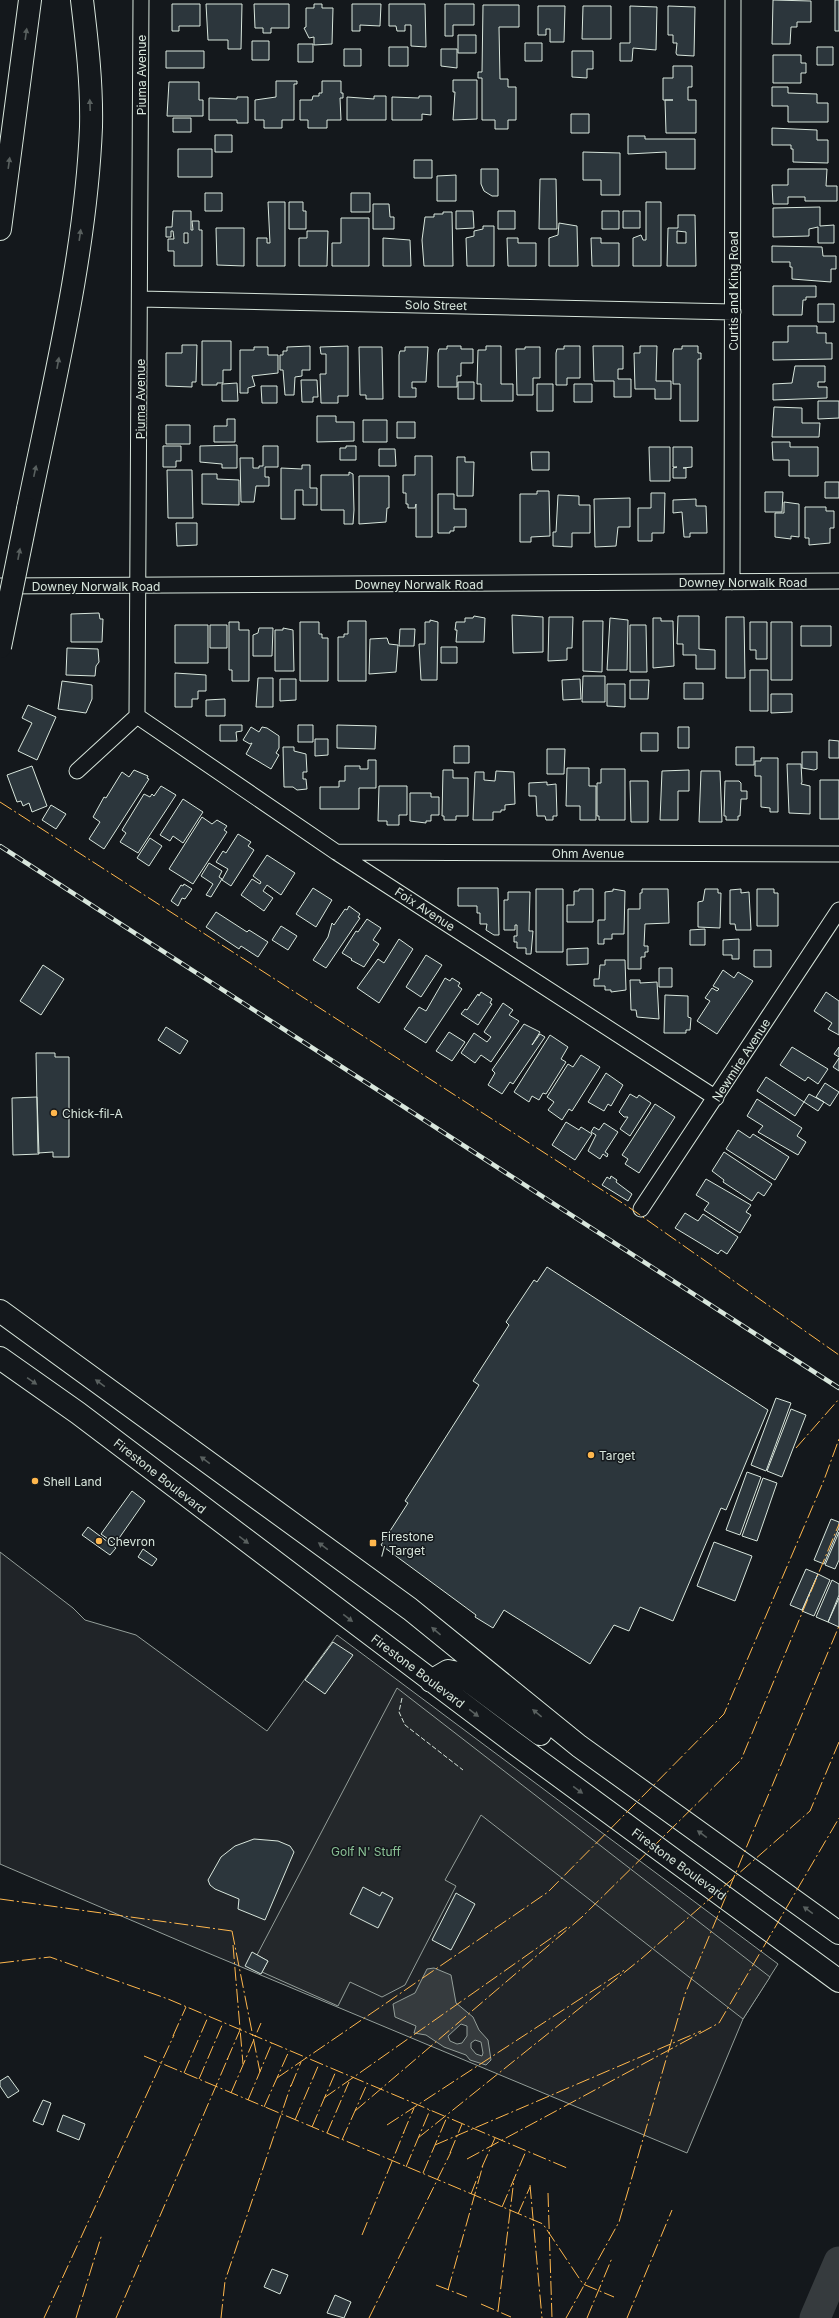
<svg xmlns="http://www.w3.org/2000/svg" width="839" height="2318" font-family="Inter,sans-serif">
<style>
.green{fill:#202428;stroke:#939e99}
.parking{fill:#24282b;stroke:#939e99}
.water{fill:#363b3e;stroke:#939e99;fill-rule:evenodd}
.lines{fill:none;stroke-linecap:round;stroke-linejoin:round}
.river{stroke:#363b3e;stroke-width:31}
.building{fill:#2c363c;stroke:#d8e6dc;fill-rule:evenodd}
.minor-casing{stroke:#d8e6dc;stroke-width:17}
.primary-casing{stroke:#d8e6dc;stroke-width:24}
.motorway-casing{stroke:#d8e6dc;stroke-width:24}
.minor{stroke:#14181c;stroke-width:15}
.primary{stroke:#14181c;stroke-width:22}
.motorway{stroke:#14181c;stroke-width:22}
.rail-casing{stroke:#d8e6dc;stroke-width:4.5}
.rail{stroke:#14181c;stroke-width:3;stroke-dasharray:9;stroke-linecap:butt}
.motorway-bridge-casing{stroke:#d8e6dc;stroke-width:24;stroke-linecap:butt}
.motorway-bridge{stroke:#14181c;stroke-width:22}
.fence{stroke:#d8e6dc;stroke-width:1;stroke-dasharray:5 2;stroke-linecap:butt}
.power{stroke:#ffb74d;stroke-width:1;stroke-dasharray:14 3 2 3;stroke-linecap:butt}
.oneway{fill:#59605f}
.poi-dot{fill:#ffb74d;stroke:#14181c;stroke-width:1.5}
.labels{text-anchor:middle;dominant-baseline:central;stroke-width:3;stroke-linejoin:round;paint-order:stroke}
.street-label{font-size:12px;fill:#d8e6dc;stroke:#14181c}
.poi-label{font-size:12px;fill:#d8e6dc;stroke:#14181c;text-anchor:start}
.park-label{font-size:12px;fill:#8ac095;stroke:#14181c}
</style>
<rect width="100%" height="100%" fill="#14181c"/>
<path class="green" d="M0,1552L73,1608L85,1620L136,1635L267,1731L337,1635L778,1964L743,2019L687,2153L196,1948L0,1864Z"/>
<path class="parking" d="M397,1688L770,1977L743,2019L481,1815L445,1880L456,1886L405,1985L382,1997L350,1982L338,2006L262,1972L268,1961L257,1955Z"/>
<path class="water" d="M434,1968L451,1975L456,2003L473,2017L479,2030L488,2040L491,2060L486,2065L470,2060L466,2055L444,2047L426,2035L414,2033L416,2026L395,2017L393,2004L415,1993L427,1969ZM461,2024L467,2026V2036L462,2043L457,2044L450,2041L448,2036ZM475,2040L481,2042L483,2053L482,2056L476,2054L471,2048V2043Z"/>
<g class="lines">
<path class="river" d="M815,2318L839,2262"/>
</g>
<path class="building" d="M773,0L811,1V22H797V27H791L790,44H772Z
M835,0H839V31H835Z
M172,4H200V26H179V31H172Z
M206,4H242L241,49H228V40H208Z
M254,4H289V28H271V33H263V28H255Z
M314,4H322V8H333L332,44L314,45V37L309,38L304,28L306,27V8H314Z
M352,4H381L380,26L360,25V31H352Z
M389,4H425L426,47L411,46V25H405V31H397L396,26H389Z
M445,4H474V25H453V36H445Z
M483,5H519V27H499L500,79H508V87H516V120H508V129H495V120H482V78H478V72H482Z
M538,6H565L564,42H550V29H546V35H538Z
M583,6H611V39H582Z
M630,6L657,7L656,50L633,48L632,61H620V43H630Z
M668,6L695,7L694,56L677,55L676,53L677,43H673V35H668Z
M458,35H476V53H458Z
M252,41H269V60H252Z
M525,43H542V61H525Z
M298,44H313V62H298Z
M389,47H408V66H389Z
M817,47H833V65H817Z
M344,49H361V66H344Z
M441,49H457V68L441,66Z
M166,51H204V68H166Z
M572,51H593V69H587V78L572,77Z
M773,55H801V63H806V73H801V83H773Z
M673,66H692V87H688V100H696V133H666L665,100H673H663V78H673Z
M453,80H477V119L453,120L455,92H453Z
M276,81H297V84H294V120H282V128H264V120H255V100L276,97Z
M322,81H341V93H343V98H340L341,120H327V128H308V120H300V100H312L313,96H319V93H322Z
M169,82H199V100H203V116H167Z
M772,87H788V93L817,94V103H828V122H788V106H772Z
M374,96H386V120H347V97L374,99Z
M419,96H431V115L422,114V120H392V97L419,98Z
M237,97H248V123H237V120H209V98L237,99Z
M571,114H589V133H571Z
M173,118H191V132H173Z
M772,128L817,130V140H828V163L793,162V149H791V145H772Z
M215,135H232V152H215Z
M628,136H645V139H695V169H666V152L628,154Z
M178,149H212V177H178Z
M583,152L620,153V195H601V180H583Z
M414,160H432V178H414Z
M481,169H498V196H492L484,191L481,184Z
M788,169H827L826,186H837V201H805V197H788V204H773L772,185H788Z
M456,175V201H437V176Z
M540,179H556L557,229H539Z
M205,193H222V211H205Z
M351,193H370V212H351Z
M268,202H285V266H257V238H267V243H270Z
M289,202H303V211H306V229H289Z
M646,202H661V266H633V238L641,235L643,240H646Z
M373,204H389L390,217H394V229H373Z
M820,207V226L834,225V243H818V227L809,229V236L773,237V208Z
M173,211H191V230H193L192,221H199V230H202V266H174V251H168V239H174L173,231H171V237H166V227H172ZM184,233H188V243H184Z
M456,211H473L474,228L456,229Z
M498,211H515V229H498Z
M602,211H619V229H602Z
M623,211H640V228H623Z
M443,212H452L453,266H424L422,240L425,217H434V214H443Z
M678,215H695L696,266H667L668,228H678ZM677,231L686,232V243H677Z
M341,218H369V266H332V243H341Z
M559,223L577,226L578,266H549V238L558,235Z
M483,226H494V266H467L466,238L474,236V231L483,229Z
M216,228H244V266L217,265Z
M307,231H328L327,266H299V238H307Z
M383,238L410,240L411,266H383Z
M507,238H518V243H536V266H508Z
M591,238H601V243H619V266H592Z
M772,246L822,247L823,256H836V269H831V282L792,279V267H790V262H772Z
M773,286H816V297H806V300H803L802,315H773Z
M818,304H834V322H818Z
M788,326H817V333H826V343H832V359L773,360V342H788Z
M202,341H231V370H223V383H217V385H202Z
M182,345H197L196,382H192V387L166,386V353H182Z
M310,346V370H302V376L295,377L294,395H285L283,370H280V355H283V351H287V347Z
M348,346V396H338V403H321L320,374H326V354H321L320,347Z
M447,346H461V349H473V363H461V376H457V387H438V353L439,349H447Z
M486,346H501V384H513V401H481V384H477L478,350H486Z
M564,346H580V378H567V385H556V353L557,349H564Z
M593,346H623V369H618V379H631V397H614V381H594Z
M640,346H657L656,381H671V399H655V389H635L634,353H640Z
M682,346H698V353H701V359H698V421H680V384H673V353L674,349H682Z
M254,347H268V355H278V373L252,376L255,386L248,388V393H240V350H254Z
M359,347H382L383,399H366V395H360Z
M405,347H428L426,382H412V388H416V397H399V355L400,351H405Z
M525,347H540V378H533V395H517L516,349H525Z
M795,366H825V382H818V387H827V398L773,400V384L792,383Z
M301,380H317L318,397H313V402H302Z
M458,382H474V399H458Z
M237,383L238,401H222V384Z
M537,384H553V411H537Z
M574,384H592V402H574Z
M261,386H277V403H262Z
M818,401H839V418L818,419Z
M774,407L802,408V423H820L819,437H772Z
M317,416H336V422H354V441L317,442Z
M227,419H235V442H214V426H227Z
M363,420H387V442H363Z
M397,422H415V438H397Z
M166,425H190V444H166Z
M772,442H790V447H818V476H789V460H773Z
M237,445V468H222V464L200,462V446Z
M163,446H181V461H176V467H163Z
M263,446H278V467H265V477H269V486H256L254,502H241L240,458H253V468H259V466H263Z
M346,446H356V460H340V448H346Z
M649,447H670V481H650Z
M673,447H692V467L683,468H686V478H673V468L677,467H673Z
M379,449H395L396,466H379Z
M531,452H549V470H532Z
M415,456H432V537H416V504L415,508H408V504H406V493H403V475H415Z
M457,457H465V462H474L473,496H457Z
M302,465H310V488H317V505H303V490H295V519H281V468L302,469Z
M167,470H192L193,518H168Z
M349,472L353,474L354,510L353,524H344V510H321V475H349Z
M202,474H217V479L239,480V505L202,504Z
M359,476H389V508H387L386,522L359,524Z
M825,482H839V498H825Z
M537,491H549L550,536L531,537V542H520V494H537Z
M765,492H783L782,512H765Z
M651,493H665L664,533H652V541H638V508H651Z
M438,494H454V509H466V527H454V531H450V533H438Z
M558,495L579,496V505H590V533H572V547L553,546V532H556Z
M630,498V527H618L616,546L595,547L594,499Z
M696,499V506H706L707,533H690V537H684L682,512L673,513V500Z
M784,502L799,504V537L791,536V539L775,537V513H784Z
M805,507H826V511H834V528H830V543L809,545V538H805Z
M176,523H197V545L177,546Z
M99,613L100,619H103L102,642H71V614Z
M512,615L543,617V652L513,653Z
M474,616L485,618L484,642H456L457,630H455L456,622H465V618H473Z
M678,616H699V649L715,650V669H696V655H683V644H677Z
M549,617H573L572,648H567V660L548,661Z
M726,617H744L745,678H726Z
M610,618L628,620L627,670H607Z
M653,618H661V621H673L674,666L653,668Z
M430,620L438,622L437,680H421L419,644H425V622H430Z
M348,621H366V681H338V637H344V634H348Z
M583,621H603L602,672L583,671Z
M229,622H239V630H249V681H232V670H229Z
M300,622H319V634H322V638H328V681H300Z
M750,622H767V659H756V650H750Z
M771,622H792V680H771Z
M175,625H208V663H175Z
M210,625H227V648H210Z
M630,625H646L647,672H630Z
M801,626H831V646H801Z
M259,628H273L272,656H253V635L258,633Z
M283,628L293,630L294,671H275V630H283Z
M400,629H415L414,646H399Z
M387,638L389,644L398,645L396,672L369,674L370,639Z
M441,647H457V663H441Z
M67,648L98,649L99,662L96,666L95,676L66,675Z
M750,670H768V711H750Z
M175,673L206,675V691H198V699H192V707H175Z
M583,676H605V702H582Z
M258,678H273V707H256Z
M280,679H296V700L280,701Z
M580,679L581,699L563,700L562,680Z
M630,680H649L648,699H630Z
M62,681L92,685V699L86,713L58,709Z
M684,683H703V699H684Z
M607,684H625V707L607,706Z
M771,694H792V712L771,713Z
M225,699V716H206V700Z
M28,705L56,717L37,760L18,751L32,723L22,718Z
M220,725H242V731L236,732L237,741H220Z
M298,725H313V742H298Z
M337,725L376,726L375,749L337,748Z
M251,727L259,732L262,727L267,728L279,736V748L276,753L279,755L271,769L246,754L252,743L250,744L243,740Z
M678,727H689V748H678Z
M641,733H658V751H641Z
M315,739H328V755L315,756Z
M829,740L839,741V758H829Z
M454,746H469V763H454Z
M283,747H294V751L306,754L307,772H303V779H306L307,789L297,790L293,787H284Z
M736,747H754V765H736Z
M547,749H565L564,774H547Z
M802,752H817V769L814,770L802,768Z
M761,758H778V812H770V808L761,807V776H755V761H761Z
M368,760H376V788H359V809H320V787H339V781H345V766H360V769H368Z
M787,764H801L802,782L801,784L810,786V814L789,813Z
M32,766L47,806L32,812L29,803L23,806L21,801L17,802L7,775Z
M567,768H589V786H596V820H580V806H566Z
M601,769H625V820H599V816H597V783H601Z
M134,770L148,776L147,778L149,779L104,849L89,839L100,822L93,817L104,797L106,798L122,772L129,777Z
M443,770H453V778H468V816H456V820H444V816H442Z
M689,770V791H678V820H660L662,771Z
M496,771L514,772L515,804L505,805V810H501V812H493V820H473L475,772H484V780L495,781Z
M701,771H720L722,822H699Z
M820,780H839V819H820Z
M630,781H648V822H631Z
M725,781H739L741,783V791H747V799H741L740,816H738V820H726V816H724Z
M547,782V785L556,784L557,816H553V820H546L545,816H537L536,796H529V783Z
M161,786L176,795L138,853L120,842L126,833L122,830L144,794L150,797L152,794L154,796Z
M379,786H407V815H399V825H387V821H378Z
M410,793H431V797H439V815H431V821H426V823L410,821Z
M183,799L203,812L183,843L173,836L170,841L160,835Z
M51,805L66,814L56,829L42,820Z
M202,817L212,824L217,820L227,826L224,830L227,832L193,884L169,869Z
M238,834L251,842L248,846L254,850L231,886L222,880L228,869L216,862L223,851L226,853Z
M150,838L162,846L149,866L137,858Z
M267,855L295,873L281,895L267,885L263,891L273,898L264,911L241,895L252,879L260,884L261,882L253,876Z
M209,863L222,871L219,877L222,879L211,897L206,895L213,884L201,876Z
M184,884L192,889L185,899L182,898L178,906L171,901L181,885L183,886Z
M313,888L332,900L316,927L296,914Z
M458,888H498L499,935H494L486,930L487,924H480V913H477V906H458Z
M536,889H563V952H536Z
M579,889H593V922H567V905H574V891H579Z
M613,889L625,891L624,934H612V939H604V944H598V920H605V892L613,891Z
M642,889H668L669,923L645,924L644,946H648V952H645V957H641V969H628V909H640V893H642Z
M705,889H718V893H721L720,928L698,927V902L703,901Z
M741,889V893L749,892L751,930H736L735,924H730V890Z
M757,889H774V893H778V926H757Z
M508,892H530L529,931H533L531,954H526V948H517V942H514V936H517V925H515V930H504V900H508Z
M349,906L360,914L358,917L360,918L326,968L313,960L328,937L332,923L334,925L345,909L347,910Z
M216,912L247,932L249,930L268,942L258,957L241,946L239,949L206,927Z
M367,919L381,928L373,940L379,944L364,967L351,960L352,959L342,953L356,931L358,932Z
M281,926L297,936L288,950L272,940Z
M705,929V945H690V930Z
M399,939L413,949L379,1003L357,988L378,959L384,963Z
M739,939V959H732V955H723V940Z
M588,948V964L567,965V949Z
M754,950H771V967H754Z
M426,955L442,965L421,997L406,987Z
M605,960H625L626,990L611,992V990H605V986H594V979H599L600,965H605Z
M43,965L64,979L41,1015L20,1001Z
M659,968H672V987H659Z
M723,970L734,978L738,972L753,981L717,1034L697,1021L710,1001L705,998L712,988L717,991L719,989L713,986Z
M445,978L450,981L452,978L460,983L458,986L462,989L426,1043L404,1029L419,1007L426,1011Z
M630,980H640V983L657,982L659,1019L637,1017L636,1010H631Z
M481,992L492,999L490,1003L492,1004L478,1025L461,1014L465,1009L467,1010L478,994L479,996Z
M826,992L839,1001V1035L828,1029L832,1023L814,1011Z
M665,995L688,996V1017L691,1018L690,1030H686V1033H664Z
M503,1003L513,1010L509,1015L519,1021L491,1062L481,1055L475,1063L461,1053L474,1033L487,1042L491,1037L484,1032Z
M524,1024L540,1032L532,1045L540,1034L545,1037L513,1084L510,1082L502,1094L488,1085L495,1073L492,1070Z
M166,1027L188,1041L180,1054L158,1040Z
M449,1032L465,1042L452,1061L436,1051Z
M550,1035L568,1047L561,1059L566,1062L546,1094L543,1093L539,1100L532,1096L529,1102L514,1092Z
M792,1047L828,1069L818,1084L808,1077L805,1081L780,1065Z
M839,1047V1057L834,1054Z
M36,1053H55V1057H69V1157H53V1152L38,1153Z
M581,1055L600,1067L572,1111L569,1109L562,1120L548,1110L554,1102L547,1097L568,1064L573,1067Z
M839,1058V1071L833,1067Z
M606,1073L623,1085L611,1106L608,1104L604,1111L588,1102Z
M766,1077L804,1102L795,1116L757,1091Z
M825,1083L839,1092L830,1106L816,1097Z
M630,1094L637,1098L639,1095L651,1103L630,1136L620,1129L628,1117H624L619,1112Z
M809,1094L824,1102L818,1111L804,1102Z
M37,1097L39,1154L13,1155L12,1098Z
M757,1099L802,1128L797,1136L806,1142L798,1155L758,1132L763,1126L747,1116Z
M655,1104L675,1117L639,1173L625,1164L628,1159L622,1155Z
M566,1122L579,1130L581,1127L592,1134L575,1160L552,1145Z
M604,1123L618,1132L605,1152L608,1154L607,1157L603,1154L600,1159L588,1151L596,1135L591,1132L594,1127L599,1130Z
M738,1130L750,1138L753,1134L789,1157L775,1180L726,1149Z
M724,1152L772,1184L764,1196L758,1192L752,1201L723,1182L724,1180L712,1171Z
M611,1176L617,1180L616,1182L632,1194L628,1201L602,1185L607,1177L610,1179Z
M706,1179L751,1205L746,1212L751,1215L740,1233L704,1210L709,1203L696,1195Z
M685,1213L698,1221L703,1214L738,1237L727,1254L721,1250L718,1254L675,1228Z
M547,1267L768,1410L726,1510L721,1508L673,1621L640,1607L629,1631L614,1625L590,1664L504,1610L493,1628L475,1617L476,1615L381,1545L408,1503L405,1501L479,1385L473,1381L509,1325L506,1322L534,1280L537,1282Z
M776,1398L791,1403L766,1471L751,1465Z
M791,1409L806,1415L782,1477L767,1471Z
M747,1472L761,1477L740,1535L726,1530Z
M763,1478L777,1483L757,1541L742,1536Z
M132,1491L145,1501L115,1544L101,1534Z
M831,1519L839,1522V1528L824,1564L814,1560Z
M88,1527L116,1548L110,1555L82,1535Z
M839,1532V1560L835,1569L825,1565Z
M714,1542L752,1556L735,1601L697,1586Z
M143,1549L157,1559L152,1566L138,1557Z
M806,1569L818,1574L802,1610L790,1605Z
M818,1574L830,1580L814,1616L802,1611Z
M832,1580L839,1584V1595L828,1622L816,1617Z
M839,1598V1627L828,1622Z
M333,1642L353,1655L325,1694L305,1680Z
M254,1839L278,1841L290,1846L294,1852L265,1920L238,1909L239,1899L215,1889L210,1885L208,1880L221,1857L235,1846Z
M363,1887L380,1896L382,1892L393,1898L378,1928L350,1914Z
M456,1893L475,1904L451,1950L432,1940Z
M252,1952L268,1961L261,1974L245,1966Z
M8,2076L19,2091L8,2098L0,2086V2081Z
M43,2100L51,2103L43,2125L33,2121Z
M63,2115L85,2124L79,2140L57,2131Z
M272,2269L288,2275L280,2294L264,2287Z
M335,2295L351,2302L344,2318L327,2313Z"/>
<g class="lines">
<g class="minor-casing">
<path id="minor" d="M140,299L733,312
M732,582L733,0
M0,586L839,581
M137,716L336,852L716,1098
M77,771L137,716L141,0
M336,852L839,854
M641,1209L839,910"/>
</g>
<g class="primary-casing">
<path id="primary" d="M0,1311L410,1609L579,1746L839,1933
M0,1358L78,1413L513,1742L839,1981
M431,1681L448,1671L458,1673L540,1734"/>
</g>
<g class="motorway-casing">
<path id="motorway" d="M0,229L30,0
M28,509C53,386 86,253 91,127C92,84 87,42 82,0"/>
</g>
<use href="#minor" class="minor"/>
<use href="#primary" class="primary"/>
<use href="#motorway" class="motorway"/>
<g class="rail-casing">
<path id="rail" d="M0,846L839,1388"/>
</g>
<use href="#rail" class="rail"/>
<g class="motorway-bridge-casing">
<path id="motorway-bridge" d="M0,647L28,509"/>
</g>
<use href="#motorway-bridge" class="motorway-bridge"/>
<path class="fence" d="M402,1698L399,1712L405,1725L463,1770"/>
<path class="power" d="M0,802L630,1208L839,1355
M796,1448L839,1399
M0,1899L232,1931
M232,1931L260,2072
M233,1945L243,2064
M0,1963L50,1957L168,1999L567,2168
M173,2036L186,2007
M144,2056L543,2224L583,2284L614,2297
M227,2060L240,2030
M184,2073L208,2017
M277,2078L548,1892L724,1714L824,1480L839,1439
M199,2079L223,2023
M291,2086L301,2062
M231,2093L261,2023
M324,2098L567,1927
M248,2100L272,2043
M264,2107L289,2051
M355,2111L582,1917L741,1760L839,1524
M295,2120L319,2064
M387,2125L626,1969
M312,2127L336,2071
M327,2133L349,2082
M403,2134L414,2108
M418,2138L641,1959L810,1811L839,1742
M342,2140L367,2084
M435,2145L701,2031
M450,2153L462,2124
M467,2159L719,2023L839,1818
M406,2167L430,2110
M482,2167L495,2138
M423,2173L447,2117
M530,2185L542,2318
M548,2193L552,2318
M471,2194L478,2176
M502,2207L526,2151
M518,2214L530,2187
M362,2235L404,2132
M436,2285L467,2297
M448,2290L483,2165
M481,2304L511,2317
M498,2311L514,2179
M44,2318L174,2035
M76,2318L102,2234
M116,2318L228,2058
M221,2318L225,2281L291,2085
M369,2318L451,2152
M566,2318L619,2222L685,1994L839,1626
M587,2318L612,2258
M627,2318L672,2210"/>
</g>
<defs><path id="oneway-solid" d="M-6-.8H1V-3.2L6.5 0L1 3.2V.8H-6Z"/></defs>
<g class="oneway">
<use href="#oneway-solid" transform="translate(26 34) rotate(-82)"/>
<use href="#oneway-solid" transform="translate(90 105) rotate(-92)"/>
<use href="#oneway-solid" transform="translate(9 163) rotate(-82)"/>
<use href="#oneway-solid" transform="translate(80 235) rotate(-82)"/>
<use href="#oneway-solid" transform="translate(58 363) rotate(-80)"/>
<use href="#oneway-solid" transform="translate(35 471) rotate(-78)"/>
<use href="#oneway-solid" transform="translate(19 554) rotate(-79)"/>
<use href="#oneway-solid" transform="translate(32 1381) rotate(35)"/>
<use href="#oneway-solid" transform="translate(100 1383) rotate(-144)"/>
<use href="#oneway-solid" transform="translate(205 1460) rotate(-144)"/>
<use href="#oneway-solid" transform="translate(244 1540) rotate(37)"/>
<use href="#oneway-solid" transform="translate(323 1546) rotate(-144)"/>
<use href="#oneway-solid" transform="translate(348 1618) rotate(37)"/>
<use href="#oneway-solid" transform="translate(436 1631) rotate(-140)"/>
<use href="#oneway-solid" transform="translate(474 1713) rotate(37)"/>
<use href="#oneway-solid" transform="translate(537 1713) rotate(-141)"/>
<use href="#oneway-solid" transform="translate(578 1790) rotate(36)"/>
<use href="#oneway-solid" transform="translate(702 1834) rotate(-144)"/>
<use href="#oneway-solid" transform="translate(808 1910) rotate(-144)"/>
</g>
<g class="poi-dot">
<circle cx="54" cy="1113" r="4"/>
<circle cx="591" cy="1455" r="4"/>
<circle cx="35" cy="1481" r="4"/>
<circle cx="99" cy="1541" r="4"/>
<rect x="369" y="1539" width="8" height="8" rx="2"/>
</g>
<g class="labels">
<g class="street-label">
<text transform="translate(141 75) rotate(-90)">Piuma Avenue</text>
<text transform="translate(733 291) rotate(-90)">Curtis and King Road</text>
<text transform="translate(436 305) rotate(1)">Solo Street</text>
<text transform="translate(140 399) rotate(-90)">Piuma Avenue</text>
<text x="743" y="582">Downey Norwalk Road</text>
<text x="419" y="584">Downey Norwalk Road</text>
<text x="96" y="586">Downey Norwalk Road</text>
<text x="588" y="853">Ohm Avenue</text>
<text transform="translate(425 909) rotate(33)">Foix Avenue</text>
<text transform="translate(741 1060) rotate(-57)">Newmire Avenue</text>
<text transform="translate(160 1476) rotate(38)">Firestone Boulevard</text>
<text transform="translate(418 1671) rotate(37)">Firestone Boulevard</text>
<text transform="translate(679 1864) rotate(36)">Firestone Boulevard</text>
</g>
<g class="poi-label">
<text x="62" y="1113">Chick-fil-A</text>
<text x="599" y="1455">Target</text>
<text x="43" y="1481">Shell Land</text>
<text x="381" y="1536">Firestone<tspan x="381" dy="14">/ Target</tspan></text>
<text x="107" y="1541">Chevron</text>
</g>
<g class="park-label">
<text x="366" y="1851">Golf N' Stuff</text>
</g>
</g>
</svg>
